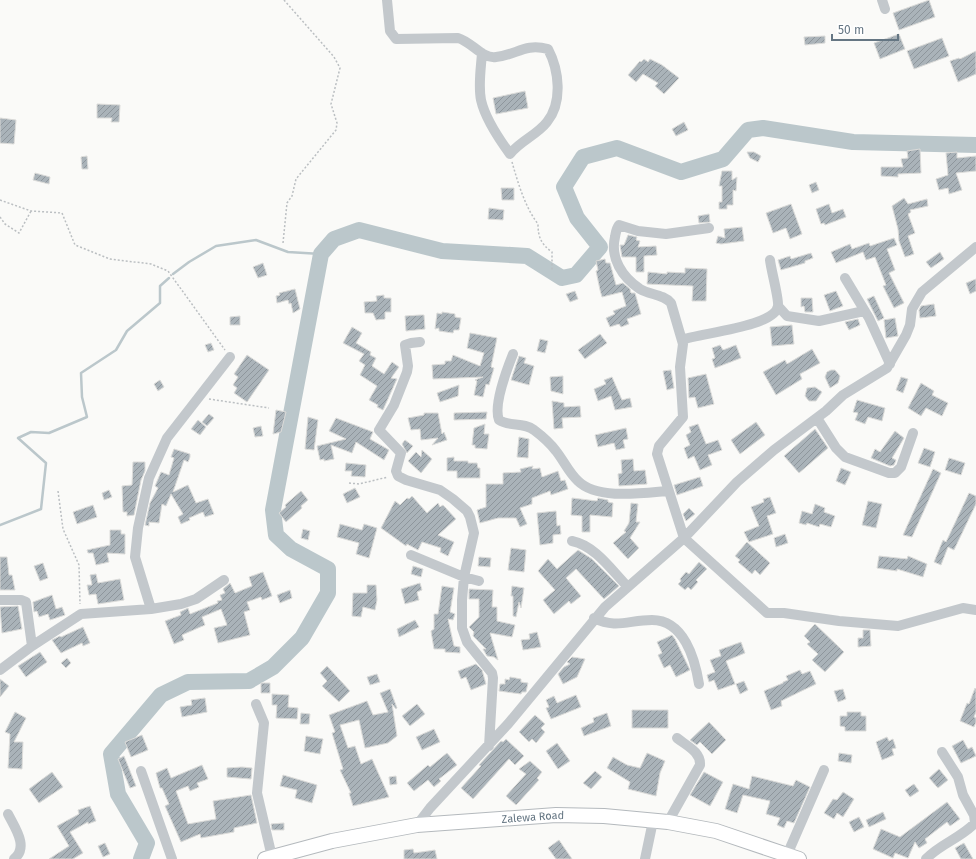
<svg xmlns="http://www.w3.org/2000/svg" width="976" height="859" font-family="'Fira Sans',sans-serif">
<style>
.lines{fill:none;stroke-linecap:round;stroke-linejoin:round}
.stream{stroke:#bbc7cb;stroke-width:2.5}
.river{stroke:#bbc7cb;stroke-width:16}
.building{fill:url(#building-hatch);stroke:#dcdcda}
.highway-casing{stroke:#b4b9bd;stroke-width:16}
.path{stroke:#bbbfc2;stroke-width:1.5;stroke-dasharray:2 2;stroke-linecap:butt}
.minor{stroke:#c3c8cc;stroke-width:10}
.highway{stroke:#fff;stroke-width:14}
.labels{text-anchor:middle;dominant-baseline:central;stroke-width:4;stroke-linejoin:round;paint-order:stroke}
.street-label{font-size:11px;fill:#657683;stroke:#fff}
</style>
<defs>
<pattern id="building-hatch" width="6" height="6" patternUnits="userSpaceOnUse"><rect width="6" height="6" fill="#aab3b9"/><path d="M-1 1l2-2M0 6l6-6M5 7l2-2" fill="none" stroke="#8e969c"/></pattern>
</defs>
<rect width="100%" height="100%" fill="#fafaf8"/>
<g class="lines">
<path class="stream" d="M173,274L189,262L216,246L256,240L288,252L321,254
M0,525L41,509L46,463L18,438L31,432L49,433L87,417L82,397L81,373L116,350L127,331L160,303V286L169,278"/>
<path class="river" d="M141,859L147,843L118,794L111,754L161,695L188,682L249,681L273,667L302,638L328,593V569L291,549L276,535L273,510L321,254L334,239L359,230L442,251L527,256L562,278L576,275L600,247L577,218L564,187L583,157L617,148L681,172L723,159L748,130L763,128L853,142L976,145"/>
</g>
<path class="building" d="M929,0L935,17L899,30L893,13Z
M899,34L905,49L880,59L874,43Z
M825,36V43L805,45L804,37Z
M942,38L949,56L914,69L907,51Z
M976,51V74L958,82L950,61L959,58L960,59Z
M644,59L648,62L650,59L662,65L679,78L664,94L655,86L658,83L643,74L636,82L628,75L640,61L641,62Z
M525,91L528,108L496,114L493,98Z
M97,104L120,105L119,122H111L112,118H97Z
M0,118L16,120L14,144L0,143Z
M684,122L688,130L676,136L672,129Z
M920,149L921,173L898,174V177L881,176V167H903L901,159L908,158L907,151Z
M747,152H754L761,156L758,162L750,158Z
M957,152V158L976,156V171L956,173L962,190L949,194L948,188L939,190L936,179L948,175L946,153Z
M87,156L88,169H82L81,157Z
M722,171H732V180L737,177L736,191L733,190V205H727V209H719V202H722V186H719Z
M35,173L50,177L49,184L33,180Z
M816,182L819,190L812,193L809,185Z
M501,188H514V200H502Z
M904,198L908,204L927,199L928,206L910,210L911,212L908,214L915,233L908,236L914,254L905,257L899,241L898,229L892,206Z
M791,204L802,234L790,239L786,228L773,233L766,213Z
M829,204L832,213L843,209L846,217L825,225L824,223L821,224L816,209Z
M489,208L504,210L503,220L488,219Z
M709,214L710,222L699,223L698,216Z
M742,227L744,241L721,244L716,243L718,236L725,238L724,229Z
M628,235L637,237L636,240L640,241L638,247L656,246L657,255L644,256V272H636V257H622L620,245H624Z
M894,238L897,245L887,249L895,270L889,273L904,303L894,308L883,286L886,285L875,257L866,260L863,252L836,263L831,252L850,244L852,249L869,243L870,246Z
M940,252L944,259L931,268L926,262Z
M811,253L813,258L805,261V263L781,270L778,260L790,256L791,259Z
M605,259L606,263H610L616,285L623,283L630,289L631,293H635L641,314L627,319L629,324L621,327L619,324L610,327L606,318L615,314L613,311L626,306L622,292L602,297L600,290L596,271L598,270L596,261Z
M263,263L267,275L258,278L253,267Z
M685,268L707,269L706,301H692L693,286L647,284L648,272L667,274V272L685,273Z
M976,279V291L970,294L966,283Z
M295,289L300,309L293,313L291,303L289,304L288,300L277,303L276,296L280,295L279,293Z
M575,291L578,299L570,302L566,294Z
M836,291L843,306L830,311L824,295Z
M384,295V298H391V312H385V319L376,320L373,313H365L364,302L377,301L376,296Z
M874,296L884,318L878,321L867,299Z
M801,298H812L813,312H805L804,306L801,307Z
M934,304L936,316L920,318L919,310L921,306Z
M442,312L455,314V317L461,318L459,330H454L453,333L439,331V328L435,329L437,313L442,314Z
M420,315H424L425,329L406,331L405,316Z
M240,316V325H230V317Z
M895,318L898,336L886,338L884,320Z
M858,319L860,325L849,330L845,322Z
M792,325L794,344L772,346L770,327Z
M352,327L362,333L356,343L371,352L370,355L376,358L372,366L384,374L392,362L399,367L391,378L397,379L396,381L383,410L377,407L378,405L369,400L377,386L360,375L365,365L359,361L364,354L343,343Z
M470,333L497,338L491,367L494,368L489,385L486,384L483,397L474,395L477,381L475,380L483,377L433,379L432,365L445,364V361H451L453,355L480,366L484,353L467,348Z
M600,334L607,343L585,359L578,350Z
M540,339L548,341L545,353L537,351Z
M211,343L214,350L208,352L205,345Z
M720,345L723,350L736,345L741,358L715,368L712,359L715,358L712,348Z
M812,349L820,363L800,374L802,379L776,395L763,372L785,360L787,364Z
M247,355L269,370L247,402L234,393L237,388L233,385L238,377L234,374Z
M519,356L526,358L524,363L534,366L529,385L511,380Z
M671,370L674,388L667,390L663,371Z
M831,370H835L840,376L838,383L830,388L825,377L827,372Z
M706,374L714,404L698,408L695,397L689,398L688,378Z
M563,376V394L551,391L550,377Z
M612,377L622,400L630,398L632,407L615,410L611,396L598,401L594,389L606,384L604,380Z
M901,377L908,379L903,393L896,390Z
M160,380L164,387L158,391L154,384Z
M921,383L934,391L932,395L948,403L942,416L926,408L921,416L908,408Z
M459,385L458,396L440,402L437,393Z
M815,387L822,392L816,401H809L805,396L807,388Z
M857,400L885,408L882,421L868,417L865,424L855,420L858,413L853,412Z
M552,401L564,403V407L580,406L581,417L562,418L563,428L554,429Z
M276,410L286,412L281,432L273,434Z
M487,412L486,419L454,420V413Z
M424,413H438L442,434L444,432L447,440L432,445L438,438L421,440L420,429L411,430L408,418L424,415Z
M209,414L214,418L207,426L202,422Z
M308,417L318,420L314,450L305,449Z
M336,418L373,432L370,439L389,450L384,460L356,442L352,453L331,445L334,459L324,461V459L320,460L317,446L346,439L329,431Z
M198,420L206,427L200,435L191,429Z
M756,422L765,435L740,454L731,440Z
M485,424L484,434H489L487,449L475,448V445H472L474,428Z
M698,424L706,444L718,440L722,450L708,455L712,465L700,470L694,456L688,459L684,448L690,445L686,435L691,432L689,427Z
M261,426L263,436L255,437L253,428Z
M626,428L628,439L623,440L625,448L616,450L614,443L598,447L595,435Z
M815,429L828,448L799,473L784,456Z
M895,431L904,438L892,458L896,460L894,465L890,466L871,458L875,449L880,452Z
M519,437L529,439L528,458L517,457Z
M405,440L413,446L407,453L402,444Z
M924,448L935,452L930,467L918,463Z
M174,449L190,454V457L188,462L184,460L173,492L188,485L196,503L208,499L214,514L205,517L203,512L189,518L190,520L181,524L178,517L183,514L171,494L166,506L162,504L159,523L149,522V526L145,525L150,503L158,488L155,486L161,472L169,475L174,458L171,457Z
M422,450L432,459L421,473L408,461L416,452L421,457Z
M454,457V461H468V463H477L478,468H480V478H457V471H447V458Z
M949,458L965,463L961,475L945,470Z
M633,459L634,471L645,470L647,484L619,486L618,474L622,473L621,460Z
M133,462H145V471L141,480L134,515L127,516V512H123L122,486L132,485Z
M346,463L366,465L365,477L351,476L352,471H345Z
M533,466L532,469L540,468L542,477L558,471L561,481L565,480L568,489L551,495L550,491L532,498V504L520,508L527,524L520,527L516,518H498L480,523L477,510L486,507V484H503V473L521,472L520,469Z
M841,468L851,472L845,485L836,481Z
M933,469L941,473L912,537L903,535Z
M700,477L703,486L677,495L674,485Z
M355,488L360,497L347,503L343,494Z
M109,490L112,497L104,500L102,493Z
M301,491L308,500L301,506L302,508L286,522L279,513L286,507L285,505Z
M969,493L976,496V504L954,550L948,547L941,565L934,562L943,540L946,542Z
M412,496L427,513L438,503L440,507L443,505L456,519L438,535L454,542L448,556L440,552L441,548L422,542L418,550L407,544L406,546L381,528L395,501L400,505L407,498L409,499Z
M770,497L776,513L767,516L773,534L749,542L744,532L759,526L751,507L764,502L763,499Z
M572,498L597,501L598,498L608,500V502L613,503L612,517L590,515V532H582V516L571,515Z
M868,501L882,504L876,528L862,525Z
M631,503L638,504L636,522H640L630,538L639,548L628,559L613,543L626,532L624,531L629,523Z
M815,504L825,508L824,512L835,516L831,527L820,524L819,527L807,523L806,525L799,523L802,511L812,514Z
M93,505L97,517L77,524L73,512Z
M689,508L695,514L686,521L683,514Z
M556,511L557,526L560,525L561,534L553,535V543L540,545L537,513Z
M340,524L362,530L364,524L377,528L369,558L356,554L359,543L337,537Z
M303,529L310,531L308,540L301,538Z
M110,530H121V534H125V554L107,553L109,562L96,565L93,553H88L87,550L110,545Z
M785,534L788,543L776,547L774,538Z
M747,542L770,563L760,575L755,570L752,574L738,562L740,560L735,556Z
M511,548L526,550L524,572L508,570Z
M578,550L592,559L619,586L604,599L576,569L566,578L581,596L571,604L569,601L554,614L543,600L555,590L538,571L548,559L557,569Z
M879,556L907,559L908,556L927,564L923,577L897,569V571L877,568Z
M0,557H7L9,575H12L15,590H0Z
M479,557L491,558L490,567L478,566Z
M699,562L707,569L696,580L698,582L691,590L688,587L685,590L678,584L681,581L680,579L686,572L689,574Z
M43,563L48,578L40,581L34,566Z
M413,566L423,569L421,577L411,574Z
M263,572L272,596L262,600L261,597L247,602L250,610L244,612L250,635L218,643L214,628L227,625L221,609L202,617L205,625L182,635L184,640L174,644L165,621L181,615L180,612L188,608L190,614L218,603L217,601L222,600L220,595L225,593L223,589L230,583L235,593L252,586L249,577Z
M96,574L98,583L120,579L124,600L98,604L96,594L89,595L87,585H92L90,575Z
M420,583L422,590L417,592L419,600L405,604L401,589Z
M367,585H376L377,600L375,610L363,607L361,617L352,616L353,593H367Z
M442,586L454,588L450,612L455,614L453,620L448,619L454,646L460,647V653L445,652V649H434L431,631L434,629V614H438Z
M512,586L524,588L521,608L519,602L516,617L513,616V596H511Z
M469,589L493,590L492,607H497V621L515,625L512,637L490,633L498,660L494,657L487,656L483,649H486L473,636L474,632L469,627L479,617V599H469Z
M290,590L292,598L280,603L277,595Z
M52,595L56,609L62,607L65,615L50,620L48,614L39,617L37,611L34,612L33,602Z
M18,606L22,629L2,633L0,607Z
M415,620L419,627L399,637L397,629Z
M815,624L844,652L825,672L812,660L818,654L807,644L810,642L804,636Z
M83,627L90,643L83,646L82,643L61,653L52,640L60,636L61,637Z
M863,630H870L871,646L858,647V638H863Z
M537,632L541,647L523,650L521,640L530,639L529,634Z
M672,635L675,639L690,670L676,677L670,665L664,668L658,655L662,653L657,642Z
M741,642L745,653L726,661L735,684L718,690L714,680L709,682L707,675L715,672L710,660L721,656L719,650Z
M40,652L47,662L26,677L18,666Z
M572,657L585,659L577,677L563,684L558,674L564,667L570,664L567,662Z
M67,658L71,663L66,668L61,663Z
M476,664L482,670L486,684L471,690L466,677L461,679L458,671Z
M327,666L350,691L339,702L322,686L327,681L320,673Z
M800,670L802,674L810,671L816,684L781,701L782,706L771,710L764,691L783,683V682L788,680L786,676Z
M377,674L380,682L370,685L367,677Z
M510,677L521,679V682L528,683L526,692H522L521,694L499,691L500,684H505V679L509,680Z
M0,679L9,686L0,697Z
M744,681L748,690L740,694L736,684Z
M261,683H270V693H261Z
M975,688L976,689V712L974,717L976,718V722L974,727L960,721L967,703L969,704Z
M390,689L397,708L396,709L392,704L397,736L388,743L365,748L359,720L340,725L348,748L355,746L361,764L372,759L389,797L353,806L349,793H351L340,770L343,769L332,733L335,732L329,715L367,701L373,715L388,712L380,693Z
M843,689L846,699L838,702L834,691Z
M272,694L289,695L288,707L298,708L297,719L276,718L277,705H272Z
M576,695L581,707L551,719L546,708L549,707L546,700L554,696L557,703Z
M205,698L207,712L182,717L180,707L192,705L191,700Z
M417,704L425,714L410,726L402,716Z
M632,710H668V728H632Z
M15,712L26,718L14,742H23L22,769L8,768L10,734L5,732Z
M847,712H861V716H866V731H845V727L840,726V716H847Z
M301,713L310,714L309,724H300Z
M607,713L611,726L584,736L581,728L594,722L593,718Z
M535,715L545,724L541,728L545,732L536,743L532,739L529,742L519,732Z
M709,722L726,740L712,754L700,742L697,745L690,740Z
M434,729L440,742L422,750L416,737Z
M142,735L148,750L131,757L125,742Z
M306,736L323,739L320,754L304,751Z
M887,737L889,741L893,739L896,748L892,749L894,755L882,760L876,742Z
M506,739L524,756L515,765L509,759L473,799L461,788L481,766L479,765L501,741L503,742Z
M963,740L968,749L972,747L976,756L961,763L952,746Z
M557,743L570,761L558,769L546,751Z
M447,753L457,765L439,779L441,781L434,787L428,780L414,791L407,783L428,765L430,767Z
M647,753L665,761L660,773L656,796L628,789L630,782L607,768L613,757L627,765L640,768Z
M839,753L852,755L851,763L838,761Z
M124,756L136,786L130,788L118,759Z
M530,761L542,772L537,778L539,780L516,805L506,796L526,774L519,769Z
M202,765L208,779L197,783L199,787L190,791L188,786L176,791L188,824L216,819L213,801L251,795L257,823L234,828V832L201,838L200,834L181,842L165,806L169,804L162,788H160L156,773L167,768L171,778Z
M242,767L252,768L251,779L227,777V768Z
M939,769L948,780L938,788L929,778Z
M595,771L602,777L591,789L583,783Z
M52,772L63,787L39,803L29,789Z
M704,772L723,782L710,806L690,795Z
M283,775L317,785L312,803L295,798L297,790L280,786Z
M396,776L397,784L390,785L389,777Z
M752,776L793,786L796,780L810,787L794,823L787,821L784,828L777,825L780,818L766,814L770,801L743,795L737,813L725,809L733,784L749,789Z
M914,784L919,791L910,797L905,790Z
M843,792L854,799L843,817L837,813L834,819L824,813L833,799L837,800Z
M947,802L960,819L950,826L947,822L925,839L927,843L919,848L915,842L908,858L895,853L893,858L873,849L881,829L900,837Z
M90,806L96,821L88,824V822L70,832L83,853L73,859H49L69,846L57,826L79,814L78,810Z
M883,812L886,819L869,827L866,820Z
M859,817L864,827L854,832L849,822Z
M284,823V830H272L271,824Z
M559,840L572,859H556L548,848Z
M105,843L110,854L103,857L98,846Z
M964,843L973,859H961L955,848Z
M413,849L414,853L435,850L437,859H404V850Z"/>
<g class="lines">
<g class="highway-casing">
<g id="highway">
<path id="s1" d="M265,859L332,841L417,825L556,815L604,816L668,822L716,831L799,859"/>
</g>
</g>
<path class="path" d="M512,162C518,183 525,207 538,224C538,237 541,244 552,252V270
M0,200L31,211L62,213L75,245L110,259L151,264L168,271L225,350
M0,217L5,224L19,233L31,211
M283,243L287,203L292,196L296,179L336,130L337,123L331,104L340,68L334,57L284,0
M209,399L269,408
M349,483L359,484L388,477
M58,491L63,529L79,565L80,604"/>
<path class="minor" d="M387,0L390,31L396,39L458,38C472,42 482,59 496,57C517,55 524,43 548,49C559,70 563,102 547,122C537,135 520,141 510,154C499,139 485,118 481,100C478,85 481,68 482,53
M882,0L885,9
M709,228L666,234L638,231L619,225C616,229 616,232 615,237C610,258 622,277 640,289C650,295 663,294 671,303L683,344L680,367L683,417L659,446L657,454L684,538L767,613H784L839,621L898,626L963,608L976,610
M845,278L869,318L890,364
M778,306L787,316L819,321L864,311
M682,340C700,333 775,327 778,306C779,298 771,270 770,260
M420,342L411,343L405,345L408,366L407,372L394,405L379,430L401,453L396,471L398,476L406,480L440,490L453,499L467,511L470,517L474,533L464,577L462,600V628L467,642L492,673L493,678L489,746
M513,354C507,369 493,405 499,420C509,427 524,422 534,430C542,436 550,443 556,451C564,461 569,473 578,481C597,500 643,493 668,491
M817,418L836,448L845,457L889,473H895L901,467L913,433
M572,541C596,546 612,571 628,587
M411,555L464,577L479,581
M0,600H21L26,602L32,646
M151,609L135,557L138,528L149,478L167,438L230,357
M594,618C616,629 629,620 652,620C684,620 695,659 699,684
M0,670L32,646L81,614L151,609L181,604L196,599L224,580
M256,704L264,723L257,793L272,857
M141,771L172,859
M8,814C15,828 29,847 14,859
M668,822L700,765C701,752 687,746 677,738
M417,825L430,808L508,724L605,607L684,538L737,482L774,450L826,411L843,395L887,368L906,335L910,325L912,309L922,292L976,247
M787,855L824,770
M645,859L653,821
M926,859C940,844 961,838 975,823L974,815L963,795L958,777L942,752"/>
<use href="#highway" class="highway"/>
</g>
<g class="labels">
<g class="street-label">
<text stroke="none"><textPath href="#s1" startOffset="272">Zalewa Road</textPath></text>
</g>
</g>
<path d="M832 34v6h66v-6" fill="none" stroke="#657683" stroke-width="2"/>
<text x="838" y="34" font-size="12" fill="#657683" stroke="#ffffff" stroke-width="3" paint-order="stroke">50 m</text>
</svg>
